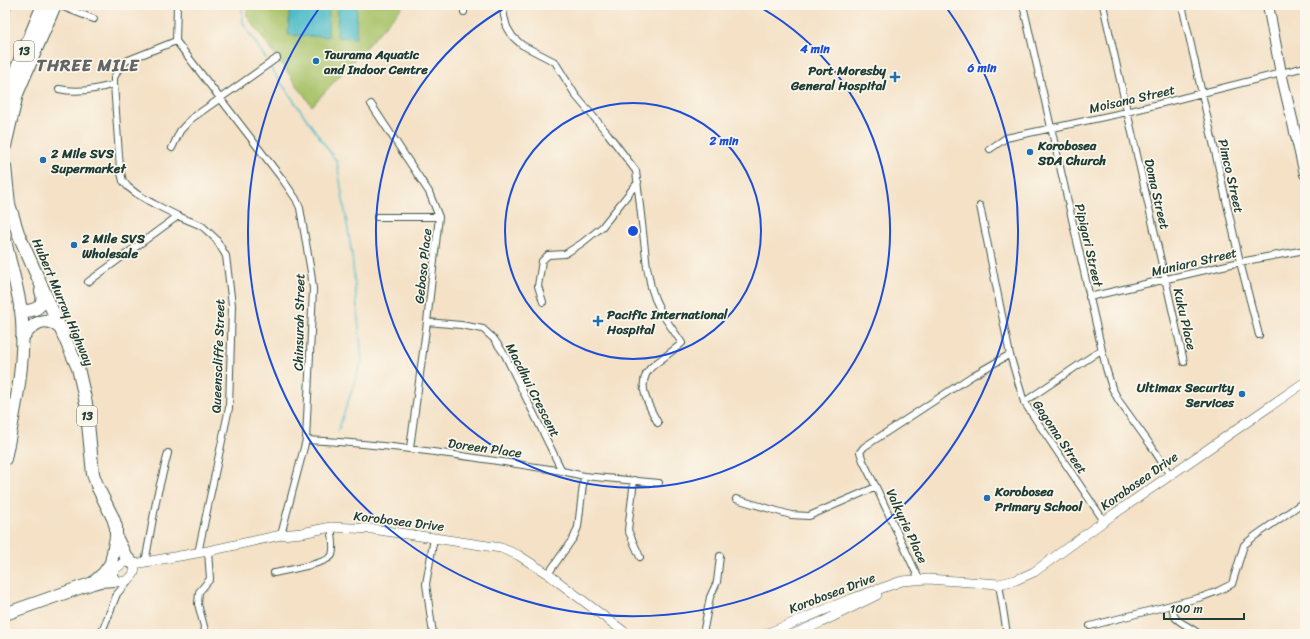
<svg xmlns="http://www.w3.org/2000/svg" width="1310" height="639" font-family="Sriracha,sans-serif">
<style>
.green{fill:#a7c268;stroke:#63804e}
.water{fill:#4fbdc7;stroke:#377d7e}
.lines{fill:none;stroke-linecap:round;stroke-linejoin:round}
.stream{stroke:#4fbdc7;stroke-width:1.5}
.street-casing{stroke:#3f564a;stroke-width:8}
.secondary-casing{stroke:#3f564a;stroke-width:10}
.primary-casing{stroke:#3f564a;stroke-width:12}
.highway-casing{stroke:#3f564a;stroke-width:14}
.street{stroke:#fff;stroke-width:6}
.secondary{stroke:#fff;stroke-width:9}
.primary{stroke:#fff;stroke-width:10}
.highway{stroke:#fff;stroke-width:12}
.ring{fill:none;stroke:#1d4ed8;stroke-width:2}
.poi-dot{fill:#1f6fb2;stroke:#fbf7ec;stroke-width:1.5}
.labels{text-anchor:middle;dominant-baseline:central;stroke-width:3.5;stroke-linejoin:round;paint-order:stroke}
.shield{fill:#fbf7ec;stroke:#61756b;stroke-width:1}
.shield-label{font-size:12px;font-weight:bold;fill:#1f3d34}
.poi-label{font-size:13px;font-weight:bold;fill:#1f3d34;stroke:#fbf7ec;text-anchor:start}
.street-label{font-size:13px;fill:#1f3d34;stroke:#fbf7ec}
.district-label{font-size:17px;font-weight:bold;letter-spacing:1px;fill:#626567;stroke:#fbf7ec}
.centre{fill:#1d4ed8;stroke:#fbf7ec;stroke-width:2}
.ring-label{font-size:12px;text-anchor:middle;font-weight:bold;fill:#1d4ed8;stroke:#fbf7ec;stroke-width:3.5;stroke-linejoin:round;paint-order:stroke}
</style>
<rect width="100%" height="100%" fill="#fbf7ec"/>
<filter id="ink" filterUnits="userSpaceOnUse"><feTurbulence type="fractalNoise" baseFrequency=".025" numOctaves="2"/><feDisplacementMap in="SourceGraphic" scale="8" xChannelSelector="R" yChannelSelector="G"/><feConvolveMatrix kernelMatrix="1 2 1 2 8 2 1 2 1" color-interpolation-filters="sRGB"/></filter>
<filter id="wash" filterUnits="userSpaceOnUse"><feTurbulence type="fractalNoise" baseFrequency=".012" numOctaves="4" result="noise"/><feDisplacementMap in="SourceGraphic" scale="16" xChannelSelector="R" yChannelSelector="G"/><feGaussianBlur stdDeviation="0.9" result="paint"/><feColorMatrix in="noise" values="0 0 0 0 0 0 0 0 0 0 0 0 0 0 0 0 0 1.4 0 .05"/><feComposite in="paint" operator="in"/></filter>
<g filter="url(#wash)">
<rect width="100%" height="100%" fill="#f4e1c6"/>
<path class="green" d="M5,5H13L5,29Z
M247,5H404L312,106L247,16Z"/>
<path class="water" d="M290,5H329L328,37L288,35Z
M338,5L357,6L356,38L337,37Z"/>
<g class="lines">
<path class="stream" d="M242,5L243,23L266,59
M270,67L337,162L352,255L362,360L338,431"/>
</g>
</g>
<g filter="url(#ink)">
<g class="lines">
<g class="street-casing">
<path id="street" d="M58,5L94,19
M177,5L176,41L283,180L296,199L300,208L311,272L313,289L306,440L281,535
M464,5V12
M503,5L504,16L507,27L513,37L522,45L555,62L576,96L608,134L636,171L647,267L651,287L655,299L662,314L682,343C673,351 664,357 655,364C633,380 648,405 658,423
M1023,5L1106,368L1112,388L1119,401L1152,447L1170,475
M1103,5L1184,362
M1182,5L1240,262L1259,335
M176,41L126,61L118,70L114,78V84L120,169L123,181L128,187L137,194L154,204L178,216L202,226L216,239L226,256L232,305L229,408L198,553
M59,89C77,93 96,90 114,84
M371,104L429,192L439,217L427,322L410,448
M172,148L180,131L191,119L277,58
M990,149L1006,138L1127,112L1305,67
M980,206L1010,355
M377,217H439
M88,282L178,216
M1089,297L1240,262L1305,250
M543,302L538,286L542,261L548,255L565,254L582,243L602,227L638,182
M427,322L461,325L483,329L494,339L505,355L562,471
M1101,350L1024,402L1104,521
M306,440C392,444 477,458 562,471L584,476L659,483
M634,480L628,530L640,557
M876,487L863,461L860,452L864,447L972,376L1007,356L1010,355L1024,402
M736,499L791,515L809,516L876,487L919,579
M145,563L157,496L168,453
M274,573C284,571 329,563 332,555C335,547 332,535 331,527
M548,574L574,537L578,527L584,476
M999,584L1007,634
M1172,605C1173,609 1173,614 1175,617C1177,622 1193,628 1199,634
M1090,626L1202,597L1218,591L1232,584L1244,545L1255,536L1305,501
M101,634L117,594L128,581
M206,634L198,604L199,592L210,579L208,551
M433,634L426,584L434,538
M703,634L710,597L717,582L720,556"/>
</g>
<g class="secondary-casing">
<path id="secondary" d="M124,562H129L134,564C137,577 126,584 114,581L112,578L113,571Z
M134,564L208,551L281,535L302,533L331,527L372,529L434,538L501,548L518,555L548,574L627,634
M766,634L851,599L902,581L928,579L999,584L1016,580L1034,572L1104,521L1305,382
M794,634L822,622L877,595"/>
</g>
<g class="primary-casing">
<path id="primary" d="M1268,5L1281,73L1305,174"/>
</g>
<g class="highway-casing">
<path id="highway" d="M5,96L43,5
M5,146L17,94L55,5
M5,167L9,204L18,233L78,368L86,403L93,474L98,488L113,518L116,527V537L111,563L104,573L93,583
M5,240C10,266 20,293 22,320C25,368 14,413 5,459
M20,308L25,311C38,311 46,303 41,291
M22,338C33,323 46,313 62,330
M116,537L126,557L131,562
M5,614L93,583L100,581L114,580"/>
</g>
<use href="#street" class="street"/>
<use href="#secondary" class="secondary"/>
<use href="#primary" class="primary"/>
<use href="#highway" class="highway"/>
</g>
</g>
<g class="ring">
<circle cx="633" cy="231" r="128"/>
<path d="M756 5A257 257 0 1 1 510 5"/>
<path d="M946 7A385 385 0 1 1 320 7"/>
</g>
<g class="poi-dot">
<circle cx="316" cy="61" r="4"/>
<path d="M893 71h4v4h4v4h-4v4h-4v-4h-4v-4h4z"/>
<circle cx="1030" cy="152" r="4"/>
<circle cx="43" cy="160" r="4"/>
<circle cx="74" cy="245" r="4"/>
<path d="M596 315h4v4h4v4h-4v4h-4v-4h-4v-4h4z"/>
<circle cx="1242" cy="394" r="4"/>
<circle cx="987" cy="498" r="4"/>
</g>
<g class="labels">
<g class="shield">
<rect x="14" y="41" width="20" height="20" rx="3"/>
<rect x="77" y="406" width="20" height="20" rx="3"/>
</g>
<g class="shield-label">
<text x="24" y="51">13</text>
<text x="87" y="416">13</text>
</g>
<g class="poi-label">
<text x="324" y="54">Taurama Aquatic<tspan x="324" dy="15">and Indoor Centre</tspan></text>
<text x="886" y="70" text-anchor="end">Port Moresby<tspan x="886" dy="15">General Hospital</tspan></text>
<text x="1038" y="145">Korobosea<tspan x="1038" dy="15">SDA Church</tspan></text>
<text x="51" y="153">2 Mile SVS<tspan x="51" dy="15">Supermarket</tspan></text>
<text x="82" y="238">2 Mile SVS<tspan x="82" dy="15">Wholesale</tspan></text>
<text x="607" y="314">Pacific International<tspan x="607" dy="15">Hospital</tspan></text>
<text x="1234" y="387" text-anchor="end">Ultimax Security<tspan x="1234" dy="15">Services</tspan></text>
<text x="995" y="491">Korobosea<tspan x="995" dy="15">Primary School</tspan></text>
</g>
<g class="street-label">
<text transform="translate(1132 99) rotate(-13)">Moisana Street</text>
<text transform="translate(1231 176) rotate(77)">Pimco Street</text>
<text transform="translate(1157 194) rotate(77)">Doma Street</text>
<text transform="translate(1089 245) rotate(77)">Pipigari Street</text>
<text transform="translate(1194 262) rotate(-13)">Muniara Street</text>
<text transform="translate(423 266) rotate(-84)">Geboso Place</text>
<text transform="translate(63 302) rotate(67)">Hubert Murray Highway</text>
<text transform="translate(1185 319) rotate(77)">Kuku Place</text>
<text transform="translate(299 322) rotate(-89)">Chinsurah Street</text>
<text transform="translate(218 356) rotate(-88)">Queenscliffe Street</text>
<text transform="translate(533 390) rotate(63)">Macdhui Crescent</text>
<text transform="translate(1060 437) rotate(56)">Gagoma Street</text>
<text transform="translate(485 448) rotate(8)">Doreen Place</text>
<text transform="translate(1139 481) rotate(-35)">Korobosea Drive</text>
<text transform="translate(399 521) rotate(7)">Korobosea Drive</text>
<text transform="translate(907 526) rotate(65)">Valkyrie Place</text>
<text transform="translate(832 593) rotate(-21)">Korobosea Drive</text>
</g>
<g class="district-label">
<text x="88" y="65">THREE MILE</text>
</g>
</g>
<circle cx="633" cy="231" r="6" class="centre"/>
<g class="ring-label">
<text x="815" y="53">4 min</text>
<text x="982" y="72">6 min</text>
<text x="724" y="145">2 min</text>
</g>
<rect width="1310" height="639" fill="none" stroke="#fbf7ec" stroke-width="20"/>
<path d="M1164 613v6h80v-6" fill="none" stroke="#1f3d34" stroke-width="2"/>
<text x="1170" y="613" font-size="12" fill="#1f3d34" stroke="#fbf7ec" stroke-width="3" paint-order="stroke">100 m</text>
</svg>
